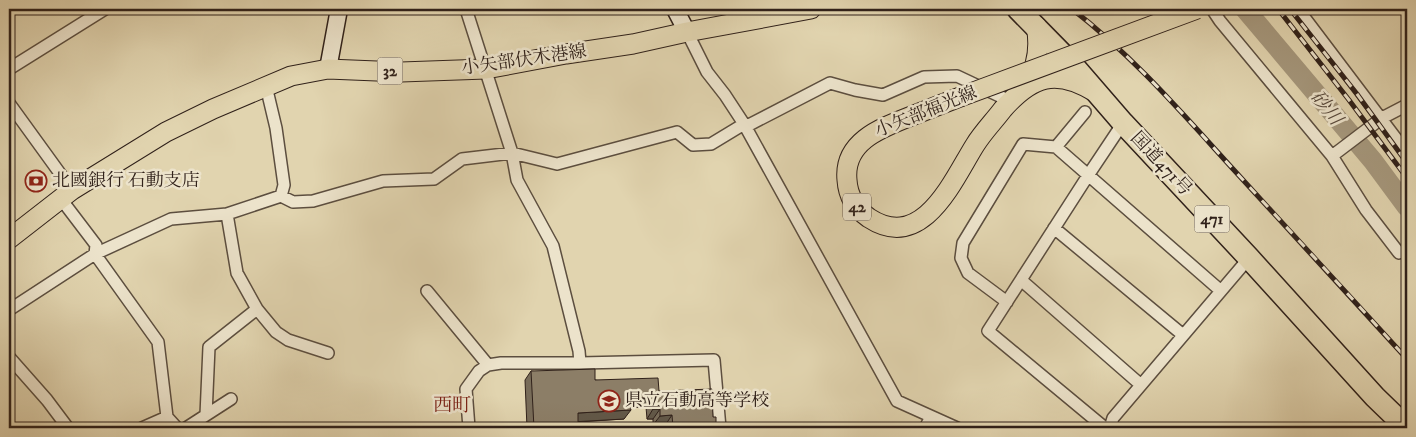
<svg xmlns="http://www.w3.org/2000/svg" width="1416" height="437" font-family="'IM FELL DW Pica','Noto Serif JP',serif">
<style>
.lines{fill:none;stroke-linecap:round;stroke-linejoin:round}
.river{stroke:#a5977c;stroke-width:20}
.street-casing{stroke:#5c4e3f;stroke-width:14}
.secondary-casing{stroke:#30211a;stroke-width:19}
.primary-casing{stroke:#30211a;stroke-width:21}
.highway-casing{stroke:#30211a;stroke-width:24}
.street{stroke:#ece3cb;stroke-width:11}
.secondary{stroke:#ece3cb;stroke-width:16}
.primary{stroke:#e1d4af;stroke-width:19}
.highway{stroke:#e1d4af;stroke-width:21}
.rail-casing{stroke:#30211a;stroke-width:5}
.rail{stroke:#ece3cb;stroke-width:3;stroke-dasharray:9;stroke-linecap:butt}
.primary-bridge-casing{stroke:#30211a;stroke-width:21;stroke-linecap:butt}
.primary-bridge{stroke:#e1d4af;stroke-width:19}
.wall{fill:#786c59;stroke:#30211a}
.shaded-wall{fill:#625848;stroke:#30211a}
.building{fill:#8c7e67;stroke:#30211a}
.labels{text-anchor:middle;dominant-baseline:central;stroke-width:5;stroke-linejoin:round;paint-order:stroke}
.shield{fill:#ece3cb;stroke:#685b4f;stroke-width:1}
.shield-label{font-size:16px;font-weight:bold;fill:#30211a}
.street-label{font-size:18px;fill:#30211a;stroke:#ece3cb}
.poi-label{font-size:18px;fill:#30211a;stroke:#ece3cb;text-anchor:start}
.water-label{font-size:19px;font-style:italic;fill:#594a3c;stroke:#ece3cb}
.neighbourhood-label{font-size:19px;fill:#7a1f14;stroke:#ece3cb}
</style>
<rect width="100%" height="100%" fill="#e1d4af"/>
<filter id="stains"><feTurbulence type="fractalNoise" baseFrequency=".004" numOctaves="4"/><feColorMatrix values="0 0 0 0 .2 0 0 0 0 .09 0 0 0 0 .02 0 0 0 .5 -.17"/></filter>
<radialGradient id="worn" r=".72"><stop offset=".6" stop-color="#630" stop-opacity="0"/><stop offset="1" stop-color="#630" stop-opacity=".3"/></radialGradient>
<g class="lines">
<path class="river" d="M1245,9L1373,161L1407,207"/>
<g class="street-casing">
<path id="street" d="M466,9L512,153L517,180L553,246L579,351L580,363
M1212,9L1220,21L1332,156L1366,210L1399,253
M1298,9L1407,153
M687,32L707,72L725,95L744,124L897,401L957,428
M9,69L105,9
M266,86L276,128L284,185L281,196
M9,103L72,190
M745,127L830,83L855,90L883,95L924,77L957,76L1010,101
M1056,147L1085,112
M1332,156L1382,118L1407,105
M61,199L96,245L95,254L158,342L167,417L142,428
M1054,228L1183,335
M1021,280L1141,385
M427,291L488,365
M1007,302L968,273L961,258L963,243L1023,144L1056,147L1221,291
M257,309L276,332L288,340L328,353
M9,310L95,254L171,219L227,214L281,196L293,202L313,201L383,181L434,179L462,159L512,153L557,164L677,132L693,145L711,144L744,124
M9,357L47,400L68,428
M206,415L209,347L257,309L237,273L227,214
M167,417L177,428
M186,428L231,399
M469,428L466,389L479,371L488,365L501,363H580L714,360L720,428
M925,428L931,417
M1105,428L988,331L1089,174L1123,123
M1110,428L1113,418L1249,258"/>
</g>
<g class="secondary-casing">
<path id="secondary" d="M675,9L687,32
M328,69L339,9"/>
</g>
<g class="primary-casing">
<path id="primary" d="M1027,83C1037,66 1040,46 1036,26
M960,97C945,103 929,109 914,115C884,127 843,140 847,180C848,196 856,209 869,218C923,253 953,180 975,145C983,132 994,121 1003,109C1032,76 1056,68 1095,92
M9,239L72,190L166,132L213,109L291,76L328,69L401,72L486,69L566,54L633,44L687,32L811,9"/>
</g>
<g class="highway-casing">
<path id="highway" d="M1018,9L1072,64L1123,123L1249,258L1375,397L1407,428"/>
</g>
<use href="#street" class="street"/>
<use href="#secondary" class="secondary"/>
<use href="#primary" class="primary"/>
<use href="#highway" class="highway"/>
<g class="rail-casing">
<path id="rail" d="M1072,9C1132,55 1182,113 1233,169C1291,232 1349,295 1407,359
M1278,9L1349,100L1407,178
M1290,9L1357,94L1407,163"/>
</g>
<use href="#rail" class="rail"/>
<g class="primary-bridge-casing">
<path id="primary-bridge" d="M960,97L1197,9"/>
</g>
<use href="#primary-bridge" class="primary-bridge"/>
</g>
<path class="wall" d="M531,371L595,380L659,391L713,417L716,428H666V424L653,425V419H647L646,407H631L624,419L578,422V428H527L525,380Z"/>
<path class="shaded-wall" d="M630,398H653L646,407L624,408Z
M653,409H660L653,419H647Z
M631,410L624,419L571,422L578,413Z
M672,415L666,424L653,425L660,416Z"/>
<path class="building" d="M595,369V380L658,378L659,391L712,389L713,417H716V428H673L672,415L660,416V409H653V398H630L631,410L578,413V428H534L531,371Z"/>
<defs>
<g id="bank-ring" transform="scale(1.125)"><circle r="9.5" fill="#ece3cb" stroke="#8f2418" stroke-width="1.5"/><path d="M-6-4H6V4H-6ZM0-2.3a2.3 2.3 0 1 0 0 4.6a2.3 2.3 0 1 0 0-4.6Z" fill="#8f2418"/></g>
<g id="school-ring" transform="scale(1.125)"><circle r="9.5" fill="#ece3cb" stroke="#8f2418" stroke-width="1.5"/><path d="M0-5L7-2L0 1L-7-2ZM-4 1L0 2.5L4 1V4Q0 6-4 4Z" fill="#8f2418"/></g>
</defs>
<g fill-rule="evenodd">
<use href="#bank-ring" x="36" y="181"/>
<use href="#school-ring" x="609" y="401"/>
</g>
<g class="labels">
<g class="shield">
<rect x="377.5" y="57.5" width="25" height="27" rx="4"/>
<rect x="843" y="193.5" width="28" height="27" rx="4"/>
<rect x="1194.5" y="205.5" width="35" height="27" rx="4"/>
</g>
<g class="shield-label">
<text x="390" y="71">32</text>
<text x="857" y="207">42</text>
<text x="1212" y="219">471</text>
</g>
<g class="street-label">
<text transform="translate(524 60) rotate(-8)">小矢部伏木港線</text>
<text transform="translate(926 112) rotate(-22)">小矢部福光線</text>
<text transform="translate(1161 164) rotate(47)">国道471号</text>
</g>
<g class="poi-label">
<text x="52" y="181">北國銀行 石動支店</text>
<text x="625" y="401">県立石動高等学校</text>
</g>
<g class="water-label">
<text transform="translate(1326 108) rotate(51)">砂川</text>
</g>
<g class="neighbourhood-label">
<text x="452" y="405">西町</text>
</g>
</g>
<rect width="1416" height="437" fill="none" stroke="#e1d4af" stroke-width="30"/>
<rect x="10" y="10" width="1396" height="417" fill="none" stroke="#30211a" stroke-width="2.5"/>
<rect x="15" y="15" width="1386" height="407" fill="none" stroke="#30211a"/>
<rect width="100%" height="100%" filter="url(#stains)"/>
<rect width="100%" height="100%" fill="url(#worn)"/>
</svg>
